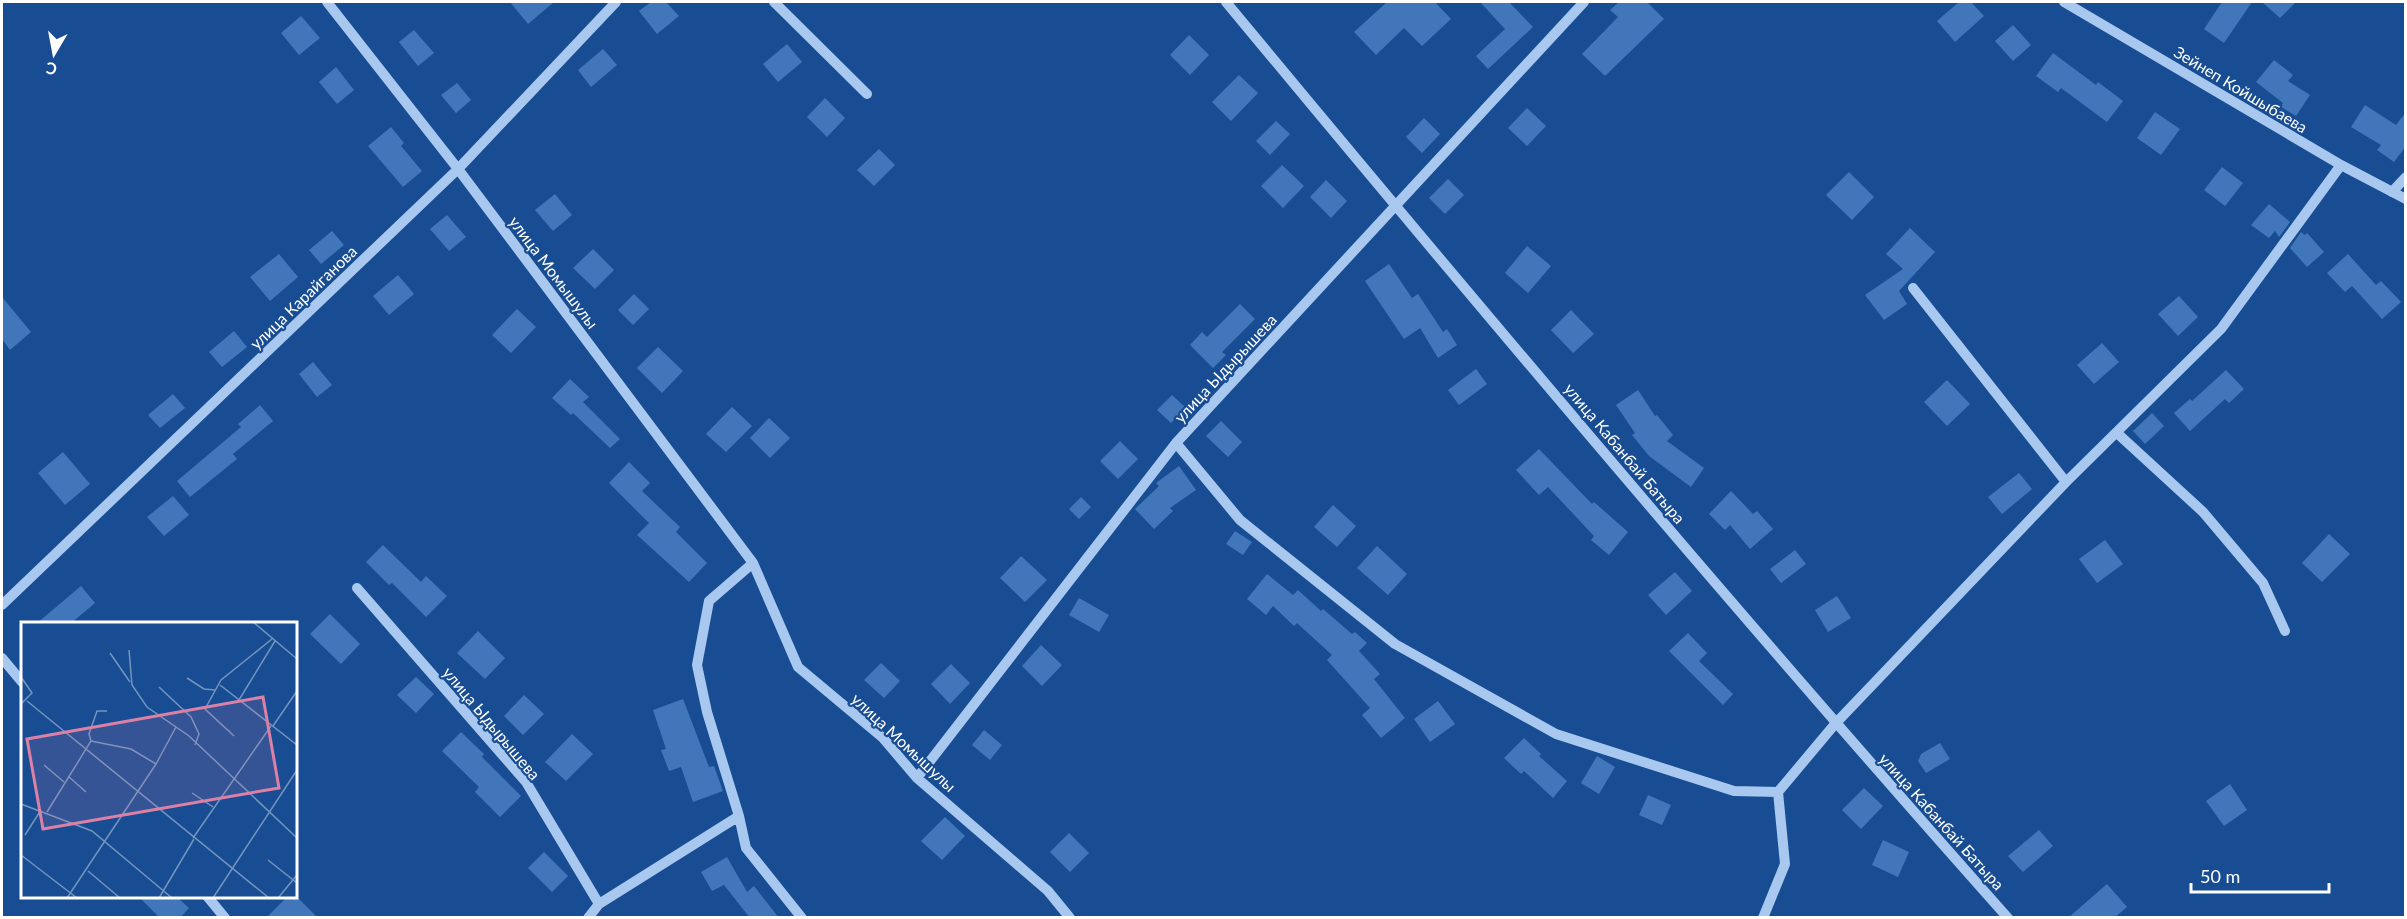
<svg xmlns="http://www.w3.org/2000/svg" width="2407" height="919" font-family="Lato,sans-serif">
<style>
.building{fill:#4177ba}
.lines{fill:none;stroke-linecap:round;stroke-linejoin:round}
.minor{stroke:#a8c8f0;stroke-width:10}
.labels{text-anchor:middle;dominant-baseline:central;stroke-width:4.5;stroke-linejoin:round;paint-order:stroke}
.street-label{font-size:16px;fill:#fff;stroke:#184d93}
.inset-road{fill:none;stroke:#7494be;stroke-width:1.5}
.view{fill:#dd80a5;fill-opacity:0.15;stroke:#dd80a5;stroke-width:3}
.inset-edge{fill:none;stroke:#fff;stroke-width:3}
</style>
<rect width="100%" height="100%" fill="#184d93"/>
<path class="building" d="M510,2H554L528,24Z
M651,2H666L679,16L657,34L639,11Z
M1387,2H1435L1451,19L1422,46L1404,28L1376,55L1354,32Z
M1480,2H1509L1533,27L1488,69L1476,56L1505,29Z
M1619,2H1647L1664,19L1605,76L1582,54L1618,17L1610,10Z
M1959,2H1971L1984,16L1955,42L1937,21Z
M2222,2H2252L2224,43L2204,29Z
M2262,2H2296L2280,18Z
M301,16L320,38L299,55L281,33Z
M2013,25L2031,45L2013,61L1995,41Z
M414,30L434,53L418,66L399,42Z
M1189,35L1209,55L1190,75L1170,55Z
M787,44L802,62L778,82L763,64Z
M603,49L617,65L591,87L578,70Z
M2053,53L2096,85L2098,82L2123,101L2107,122L2061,88L2058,92L2036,76Z
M2274,60L2293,75L2288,81L2310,95L2296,116L2281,107L2283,103L2256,82Z
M336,67L354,90L337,104L319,82Z
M1239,75L1258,93L1231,121L1212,102Z
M457,83L471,100L456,113L441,95Z
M825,98L845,118L827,137L807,117Z
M2365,105L2396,125L2406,112V146L2394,162L2377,150L2381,145L2351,127Z
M1527,108L1546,126L1527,146L1508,128Z
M2155,112L2180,129L2161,155L2137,138Z
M1424,118L1440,134L1422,153L1406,137Z
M1276,121L1290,134L1270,155L1256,141Z
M391,127L404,143L401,146L422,171L403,187L368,146Z
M879,149L895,165L874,186L857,170Z
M1282,165L1304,186L1283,208L1261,186Z
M2222,167L2243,183L2225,206L2204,190Z
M1849,172L1874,197L1852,220L1826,195Z
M1448,179L1464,195L1445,214L1429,198Z
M1326,180L1347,201L1331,218L1310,197Z
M555,194L572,215L553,231L535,210Z
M2269,204L2290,222L2279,237L2275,231L2269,238L2251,225Z
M447,215L466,237L449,251L430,229Z
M1910,228L1935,252L1899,291L1907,304L1884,320L1865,295L1903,269L1886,254Z
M332,231L344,245L321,264L309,250Z
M2301,232L2305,235L2307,233L2324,252L2307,267L2290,248Z
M1527,246L1551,266L1528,293L1505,273Z
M593,249L614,270L595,289L573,268Z
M279,254L298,277L270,301L250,277Z
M2348,254L2376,285L2381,281L2401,302L2382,319L2352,286L2345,292L2327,273Z
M1389,264L1412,298L1418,294L1443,332L1447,329L1457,345L1438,358L1420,328L1404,339L1365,281Z
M398,275L414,294L389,315L373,296Z
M634,294L649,309L633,325L618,310Z
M2179,296L2198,317L2178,336L2158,314Z
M2,297L31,332L10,350L2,339Z
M1240,304L1255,319L1222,352L1226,355L1213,368L1190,345L1202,332L1207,337Z
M517,309L536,327L511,353L492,335Z
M1571,310L1594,334L1573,353L1551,330Z
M234,331L247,347L222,367L209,352Z
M2102,343L2119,362L2094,384L2077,365Z
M658,347L683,371L662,393L637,368Z
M313,362L332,385L317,397L299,374Z
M1476,369L1487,384L1459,405L1448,390Z
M2226,370L2244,389L2229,403L2225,399L2190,431L2174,413L2190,399L2192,401Z
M570,379L589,397L583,402L620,439L610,448L573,413L571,415L552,398Z
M1947,380L1970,404L1947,426L1924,402Z
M1638,390L1655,416L1657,415L1673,435L1667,441L1704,468L1691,487L1649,456L1632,435L1635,433L1616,405Z
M173,394L185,408L160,428L148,415Z
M1172,395L1186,408L1171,423L1157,410Z
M260,405L273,421L233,454L237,459L190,497L177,481L241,427L238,424Z
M732,407L752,426L726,452L706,434Z
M2152,413L2164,426L2145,444L2133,431Z
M769,418L790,438L770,458L750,438Z
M1221,421L1242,442L1228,457L1206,436Z
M1120,441L1138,459L1118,479L1100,461Z
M1539,449L1592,504L1594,502L1628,532L1609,555L1591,540L1594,536L1548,487L1539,495L1516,470Z
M63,452L90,484L65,505L38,473Z
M629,462L650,483L642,491L680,527L676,532L707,563L689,582L637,535L649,523L609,483Z
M1179,466L1196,490L1170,508L1173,511L1154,529L1135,509L1159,486L1156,483Z
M2019,473L2032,489L2002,514L1988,497Z
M1731,491L1753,514L1757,511L1773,529L1750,549L1730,525L1725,530L1709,514Z
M173,496L189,515L164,536L147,517Z
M1081,497L1091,507L1079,519L1069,509Z
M1333,505L1356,526L1337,547L1314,527Z
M1235,531L1252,542L1243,555L1226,544Z
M2329,534L2350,554L2322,582L2302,563Z
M2105,540L2123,564L2097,583L2079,559Z
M383,545L421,582L426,576L447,596L426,617L392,583L389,585L366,562Z
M1377,546L1407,574L1388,595L1357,568Z
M1795,550L1806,564L1781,583L1770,569Z
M1021,556L1047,580L1025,602L1000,578Z
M1675,572L1692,591L1666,615L1648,595Z
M1267,574L1293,595L1298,590L1321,611L1323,609L1352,634L1355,632L1367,643L1359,651L1380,674L1374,679L1405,718L1381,738L1362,715L1370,708L1327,660L1332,655L1297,623L1294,626L1273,606L1266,615L1247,599Z
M81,586L95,603L70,624H36Z
M1837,596L1851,618L1828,632L1815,610Z
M1079,598L1109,615L1099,632L1069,615Z
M330,614L360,644L341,664L310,634Z
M478,631L505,658L485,679L457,653Z
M1688,633L1707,653L1699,661L1733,694L1723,705L1669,651Z
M1041,645L1062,665L1042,686L1022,666Z
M881,663L900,681L884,698L864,680Z
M951,664L970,683L950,704L931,684Z
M416,677L434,694L416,713L397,695Z
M524,695L544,714L523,735L504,716Z
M683,699L709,767L714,766L723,791L693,802L681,767L669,771L661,750L666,749L653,710Z
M1438,701L1455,724L1430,742L1414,719Z
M984,730L1002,745L990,760L972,745Z
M461,732L484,754L482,757L521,796L500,817L475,792L479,787L442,751Z
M572,734L593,754L566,781L545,762Z
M1524,738L1541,754L1539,756L1567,781L1553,798L1524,771L1521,774L1504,758Z
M1940,743L1950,759L1926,773L1918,761L1921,754Z
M1597,756L1615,767L1599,794L1581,783Z
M2230,784L2247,810L2224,826L2206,801Z
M1864,788L1883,806L1861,829L1842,810Z
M1648,795L1671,805L1662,825L1639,815Z
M945,817L965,836L942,860L921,841Z
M2039,830L2053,846L2023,872L2008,856Z
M1069,833L1089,853L1070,872L1050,852Z
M1883,840L1909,852L1898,877L1872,865Z
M544,852L568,876L552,892L528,868Z
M727,857L747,892L754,886L779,918H750L724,885L712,891L701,872Z
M2107,884L2127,907L2114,918H2068Z
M139,897H177L189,908L180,918H160Z
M287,897H297L318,918H266Z"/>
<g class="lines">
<path class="minor" d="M327,2L458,169L753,563L798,667L883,738L917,778L1048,891L1070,918
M774,2L867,94
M1226,2C1482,311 1741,618 2008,918
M2064,2L2341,165L2406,199
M2392,192L2406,177
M1913,288L2066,482
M2117,433L2203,512L2263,583L2285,631
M1176,443L1240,520L1395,644L1556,734L1734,791L1778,792
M753,563L709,601L697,665L707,712L739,816L746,848L802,918
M357,588L526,782L599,904L588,918
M2,605L458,169L616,2
M2,658L22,682
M917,778L1176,443L1584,2
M207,896L225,918
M599,904L739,816
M1763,918L1785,864L1778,792L1835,724L2066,482L2221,329L2341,165"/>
</g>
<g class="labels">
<g class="street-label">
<text transform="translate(2241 89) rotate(31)">Зейнеп Койшыбаева</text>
<text transform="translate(554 272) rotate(53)">улица Момышулы</text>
<text transform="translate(303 297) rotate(-44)">улица Карайганова</text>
<text transform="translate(1225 368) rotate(-47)">улица Ыдырышева</text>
<text transform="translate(1625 453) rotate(50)">улица Кабанбай Батыра</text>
<text transform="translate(492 723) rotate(50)">улица Ыдырышева</text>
<text transform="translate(904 742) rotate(43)">улица Момышулы</text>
<text transform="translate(1942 821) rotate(48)">улица Кабанбай Батыра</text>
</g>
</g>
<g transform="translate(21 622)">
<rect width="276" height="276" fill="#184d93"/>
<path class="inset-road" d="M232,0L276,37M108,28L111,63L126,85L168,114L276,216M89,31L109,60M0,55L11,71L0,82M166,56L183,67L194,68M199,63L276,123M138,65L170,95L178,112L174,123M218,78L254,19M6,79L248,276M252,104L276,69M213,114L184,87L200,58L251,17M70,119L110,127L135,142M23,143L43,160M47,154L65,170M171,171L192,185M0,182L71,209L151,276M26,190L70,119L68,112L76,89H86M4,213L20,188M172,216L250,104M0,233L56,276M247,238L276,261M67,249L99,276M46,276L135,142L155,105M138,276L173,217M192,276L276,148M257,276L276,253"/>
<path class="view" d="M242,75L258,166L22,207L6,117Z"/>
<rect width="276" height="276" class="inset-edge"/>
</g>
<rect width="2407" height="919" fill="none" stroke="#ffffff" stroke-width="6"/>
<g transform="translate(54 54) rotate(190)" stroke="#184d93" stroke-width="4.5" paint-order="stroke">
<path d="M0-4.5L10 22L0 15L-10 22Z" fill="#ffffff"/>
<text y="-9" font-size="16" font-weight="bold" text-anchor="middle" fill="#ffffff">С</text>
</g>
<path d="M2191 883v9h138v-9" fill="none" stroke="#ffffff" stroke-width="3"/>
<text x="2200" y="883" font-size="18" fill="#ffffff" stroke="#184d93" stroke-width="4.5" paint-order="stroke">50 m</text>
</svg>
